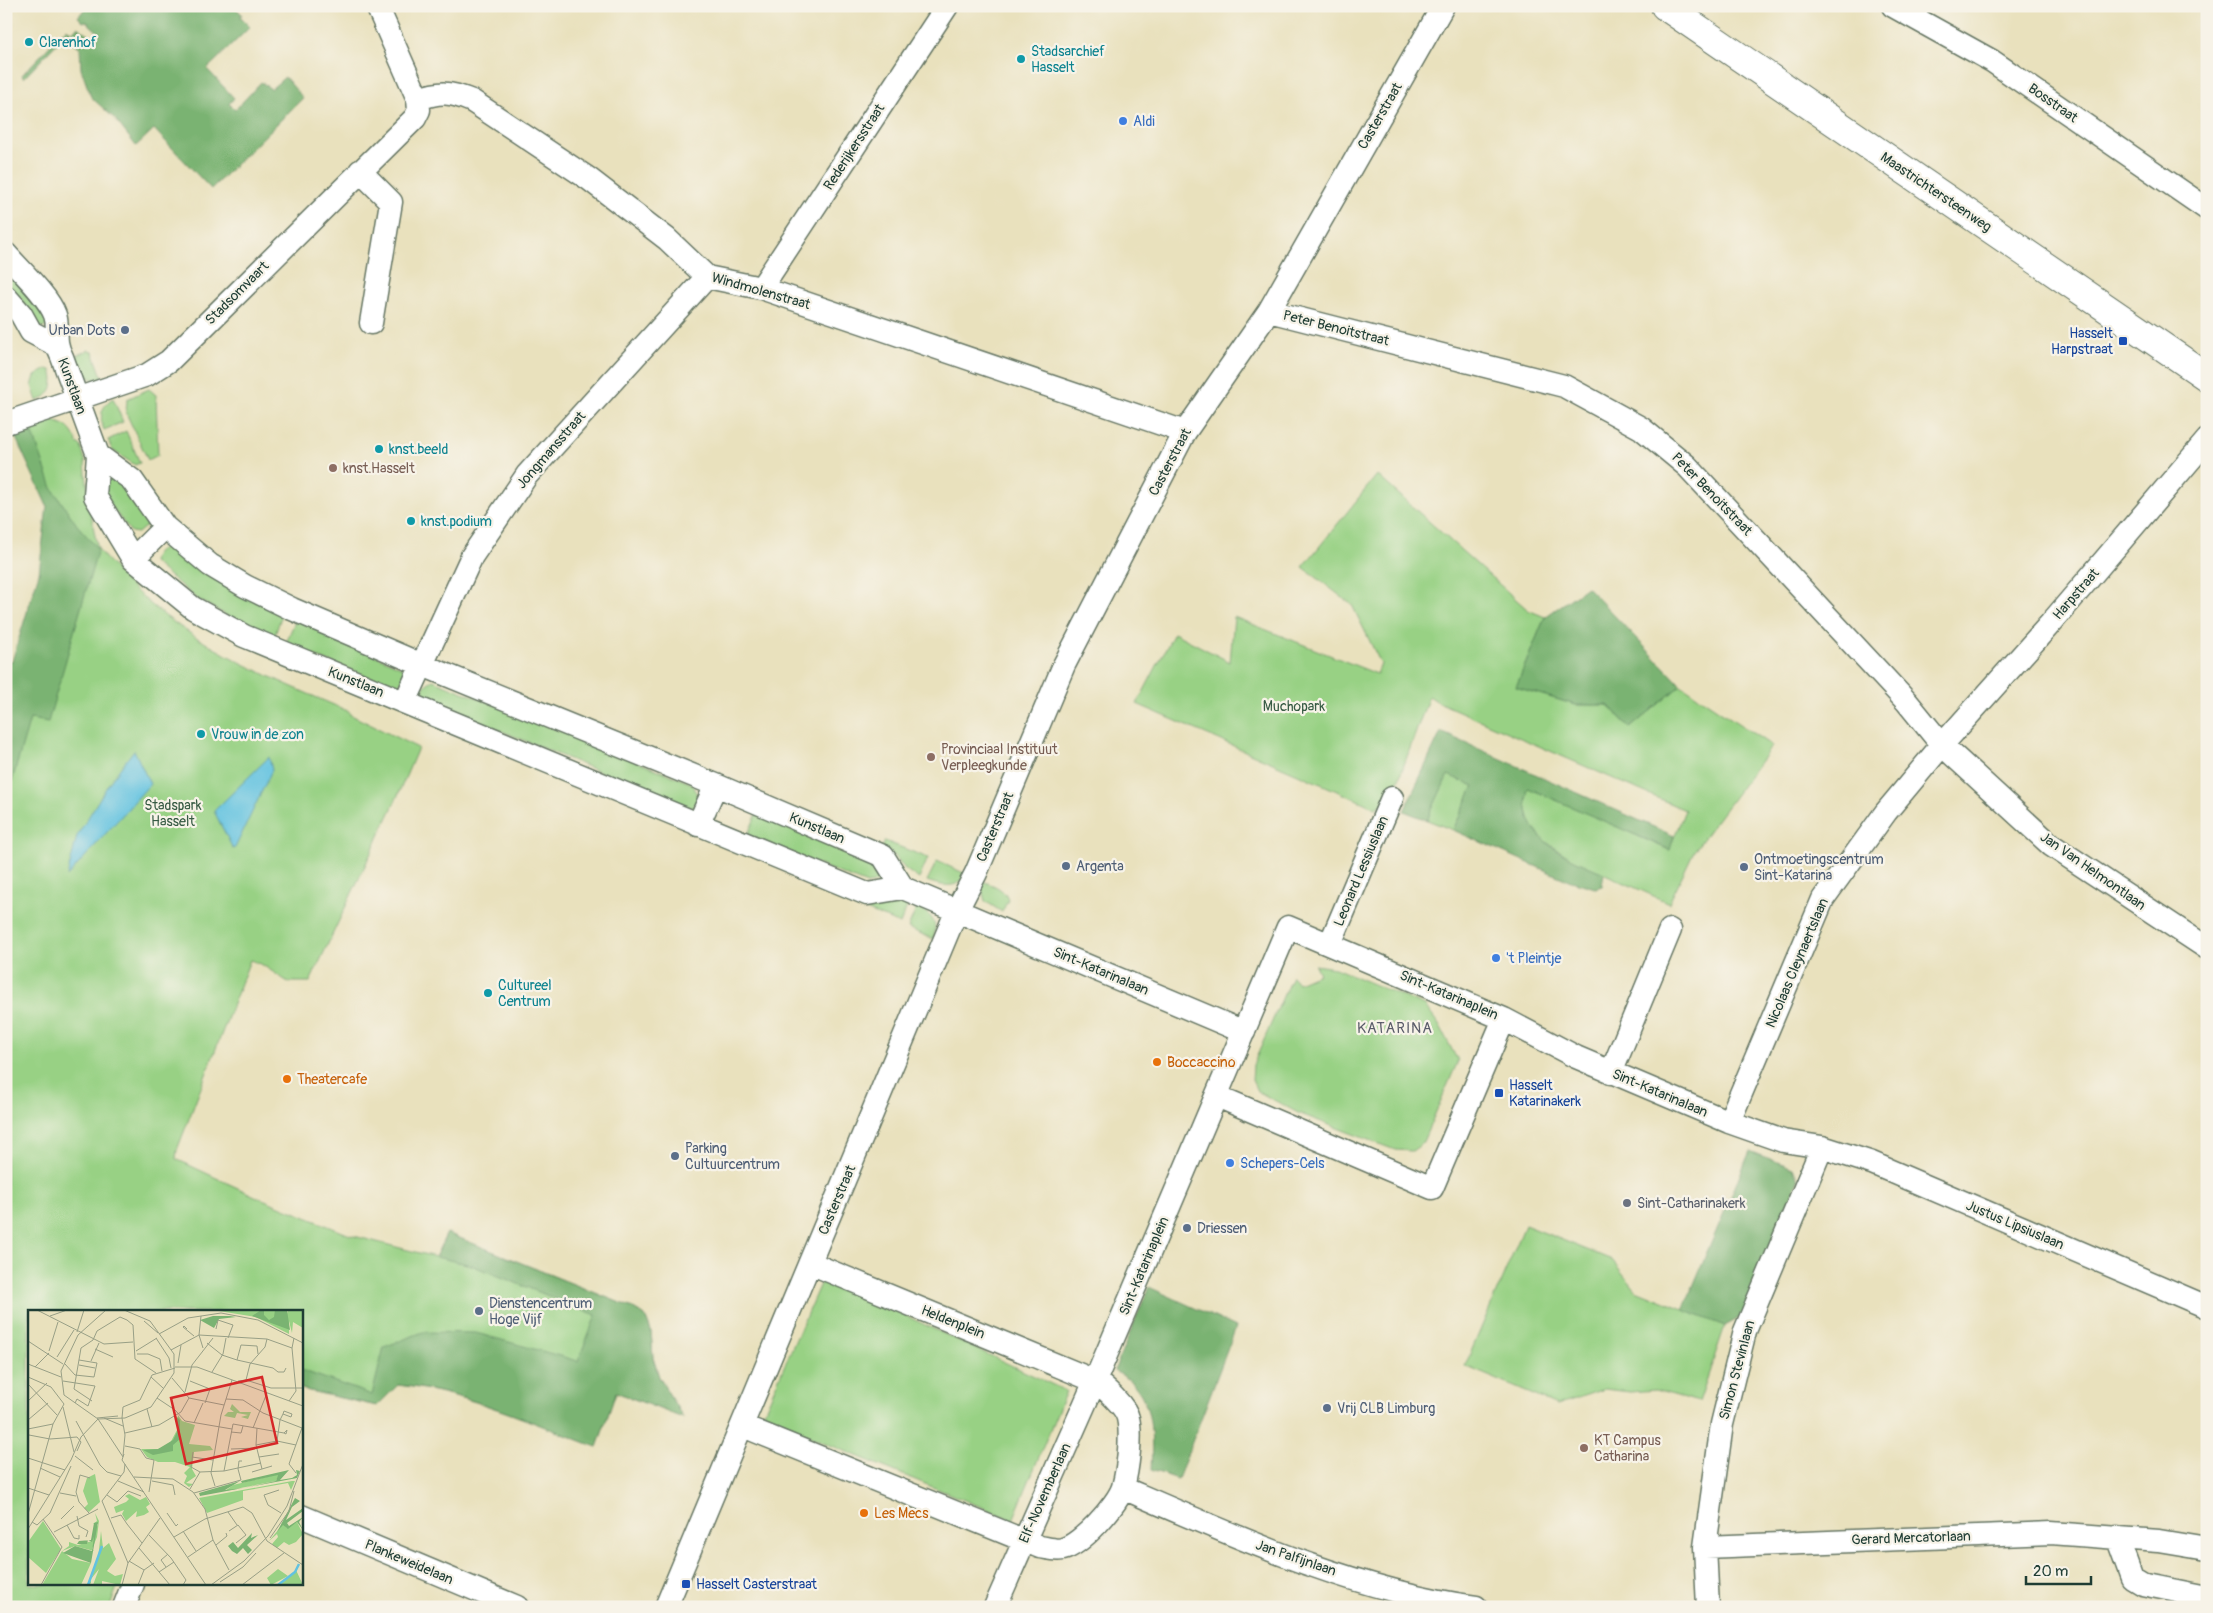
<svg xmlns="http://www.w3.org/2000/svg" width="2213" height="1613" font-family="Pangolin,sans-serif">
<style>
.green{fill:#98d184;stroke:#5c875c}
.forest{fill:#7ab372;stroke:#4c7853}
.water{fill:#62c2e0;stroke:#40808a}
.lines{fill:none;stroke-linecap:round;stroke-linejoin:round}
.minor-casing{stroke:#667664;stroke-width:25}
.secondary-casing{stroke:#667664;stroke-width:30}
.minor{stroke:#fff;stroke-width:22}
.secondary{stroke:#fff;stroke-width:28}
.culture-dot{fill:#0f9aa8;stroke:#f7f3e8;stroke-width:2}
.shop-dot{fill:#3f7fe0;stroke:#f7f3e8;stroke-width:2}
.service-dot{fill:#5c6f8a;stroke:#f7f3e8;stroke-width:2}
.transit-dot{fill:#1a4fb4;stroke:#f7f3e8;stroke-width:2}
.education-dot{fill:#8d6e63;stroke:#f7f3e8;stroke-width:2}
.food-dot{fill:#e8710a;stroke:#f7f3e8;stroke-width:2}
.worship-dot{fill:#6b7280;stroke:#f7f3e8;stroke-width:2}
.labels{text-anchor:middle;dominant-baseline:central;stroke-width:4.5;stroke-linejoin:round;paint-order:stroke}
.culture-label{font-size:14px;fill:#0d838f;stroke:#f7f3e8;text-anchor:start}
.street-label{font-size:14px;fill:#1f3d34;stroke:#f7f3e8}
.shop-label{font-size:14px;fill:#366cbe;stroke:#f7f3e8;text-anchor:start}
.service-label{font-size:14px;fill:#4e5e75;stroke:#f7f3e8;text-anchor:start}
.transit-label{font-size:14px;fill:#164399;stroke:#f7f3e8;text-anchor:start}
.education-label{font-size:14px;fill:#785e54;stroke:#f7f3e8;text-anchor:start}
.park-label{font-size:14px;fill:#375b44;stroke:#f7f3e8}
.food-label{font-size:14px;fill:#c56008;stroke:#f7f3e8;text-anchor:start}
.worship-label{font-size:14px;fill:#5b616d;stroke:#f7f3e8;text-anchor:start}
.neighbourhood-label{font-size:15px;letter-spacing:1px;fill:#595b69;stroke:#f7f3e8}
.inset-river{fill:none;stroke:#62c2e0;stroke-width:2.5}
.inset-road{fill:none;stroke:#989f86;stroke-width:1}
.view{fill:#d62828;fill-opacity:0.15;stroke:#d62828;stroke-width:2.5}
.inset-edge{fill:none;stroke:#1f3d34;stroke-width:2.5}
</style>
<rect width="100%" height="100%" fill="#f7f3e8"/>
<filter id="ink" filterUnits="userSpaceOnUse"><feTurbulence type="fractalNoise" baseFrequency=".02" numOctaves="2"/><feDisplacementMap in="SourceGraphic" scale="10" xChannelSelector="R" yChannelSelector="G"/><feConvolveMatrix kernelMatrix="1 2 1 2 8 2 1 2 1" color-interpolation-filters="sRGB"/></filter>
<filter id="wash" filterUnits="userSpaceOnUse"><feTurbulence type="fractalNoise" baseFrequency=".0096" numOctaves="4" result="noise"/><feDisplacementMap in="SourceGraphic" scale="20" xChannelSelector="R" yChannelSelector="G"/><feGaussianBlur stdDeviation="1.12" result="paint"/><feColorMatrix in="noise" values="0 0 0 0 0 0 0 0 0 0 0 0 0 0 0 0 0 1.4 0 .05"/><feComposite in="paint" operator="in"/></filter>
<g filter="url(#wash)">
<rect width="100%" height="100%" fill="#e9e1bd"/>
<path class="green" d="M6,267L48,319V325L43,328L38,327L22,300L6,283Z
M89,350L93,352L103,379L97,381C86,377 75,368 77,355Z
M47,369L51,370C56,385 51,396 37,401L32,386L35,376Z
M149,389L156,395L158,455L148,460L126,413L127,399Z
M113,398L123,422L104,430C99,417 101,406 113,398Z
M50,419C64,426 68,423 77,441L76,442L81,446L85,460C85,472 94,542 99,550C103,557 111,563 116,570C176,640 267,676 350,712L349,714L418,748L395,802L310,982H288L261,964L250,960L177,1150L176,1159L255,1196L350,1235L435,1257L447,1233L635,1309L645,1316L651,1331L653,1358L659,1377L683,1418L616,1392L597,1447C532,1422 467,1393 398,1385L377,1406L301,1389V1312H29V1584H118L110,1607H6V690L43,573L52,507L15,430Z
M126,431L140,463L135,465L112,450L108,440Z
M1377,475L1528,610L1545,617L1516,687L1576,705H1608L1630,728L1681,685L1772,746L1694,851L1669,903L1572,859L1546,842L1532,827L1525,804L1528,787L1669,850L1685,810L1438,702L1429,696L1392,798L1376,808L1137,704L1174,633L1230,662L1234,617L1377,674L1381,664L1352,605L1303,567Z
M109,478L125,483L146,516L147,525L138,533L131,532L104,498L103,482Z
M168,547L177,549L282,614L273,641L197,599L153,562C155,552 159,549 168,547Z
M296,619L403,668C405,677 403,681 396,687L285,645Z
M433,680L693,784L698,798L696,804L690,809L424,699C421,689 423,685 433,680Z
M1448,774L1474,786L1453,830L1427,820Z
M758,811L876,861L883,872C880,881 877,883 867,884L747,836Z
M885,841L928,858L919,879L905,869L895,856L882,848Z
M937,861L966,874C959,890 941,886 927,881Z
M982,881C993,885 1004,888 1008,900L1002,912L985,901L981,886Z
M891,900H900L908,904L900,924L861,908L863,902L877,905Z
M917,907C931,913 939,924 933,939L908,928Z
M1315,965L1335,968L1425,1006L1439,1025L1458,1061L1422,1144L1412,1151L1395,1150L1298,1113L1257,1091L1252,1080L1253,1065L1292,976L1298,983L1319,974Z
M1525,1225L1612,1260L1636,1290L1725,1326L1699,1402L1655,1390L1630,1392L1604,1389L1557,1405L1465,1366Z
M823,1277L1066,1391L1013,1520L762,1417Z"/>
<path class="forest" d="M87,6H233L242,14L240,17L250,27L207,69L234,98L229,104L235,110L261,82L271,89L285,77L303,98L211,189L154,129L136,146L115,119L91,97L81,69L80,47L63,37L24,78L22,75L67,28L72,33L77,27L94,38L99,33L86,21L83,22L78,17Z
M31,428L52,488L77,525L98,549L48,722L30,719L6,802V660L12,661L39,573L47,506L15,436Z
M1587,587L1681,685L1630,728L1608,705H1576L1516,687L1545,617Z
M1441,732L1674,836L1670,850L1528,788C1517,838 1566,857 1604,873L1602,886L1595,888L1565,879L1453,830L1474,786L1448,775L1427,820L1404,811Z
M1750,1151L1793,1168L1798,1180L1743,1316L1725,1326L1683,1310Z
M447,1233L635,1309L645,1316L651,1331L653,1358L659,1377L683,1418L616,1392L597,1447C532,1423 467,1392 398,1385L377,1406L301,1389V1370L372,1395L384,1347L423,1332L476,1333L578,1361L596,1315L471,1265L436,1257Z
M1149,1287L1236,1327L1178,1479L1151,1470C1153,1433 1154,1388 1114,1371Z"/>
<path class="water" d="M134,750L150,784L67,877L77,836L109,783Z
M269,757L272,770L235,848L233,849L214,811Z"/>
</g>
<g filter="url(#ink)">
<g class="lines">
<g class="minor-casing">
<path id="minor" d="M1893,6L1992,61L2207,209
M418,99C441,91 450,92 472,101L589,179L667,239L707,277L761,288L1185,432
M360,171L391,202L371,323
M6,254C20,270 48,296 55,315C60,329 52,338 62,357L98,455L95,496L133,559L193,608L244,636L867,894L903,888L1244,1032
M761,288L947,6
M6,297L21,314L31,332L56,345
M1269,311L1564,386L1641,428L1687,466L1907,702L1942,745L2051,845L2207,948
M6,423L147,375L169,361L415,118L419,110L418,99L377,6
M98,455L132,480L165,527L210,565L245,586L292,609L420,664L716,785L883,856L903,888
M133,559L165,527
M405,702L472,556L527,475L707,277
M698,825L716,785
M1330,944L1392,798
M1611,1073L1670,930
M1217,1096L1432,1188L1504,1019
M1729,1122L1823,899L1886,812L1942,745L2051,623L2207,440
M743,1426L1040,1547C1047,1548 1057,1551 1063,1549C1081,1545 1118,1504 1123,1487C1128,1469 1132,1435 1128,1418C1126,1407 1104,1387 1095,1381L810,1263
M1123,1488C1236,1537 1353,1590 1476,1607
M301,1516L517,1607
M2117,1537L2132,1578L2142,1584L2207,1597
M1705,1547L2051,1533L2159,1541L2207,1549
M124,1607L133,1584
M666,1607L957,910L976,873L1064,665L1185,432L1269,311L1443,6
M995,1607L1095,1381L1288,927L1504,1019L1576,1057L1729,1122L1783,1141L1822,1147L1872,1163L2207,1307
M1708,1607L1705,1547L1722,1424L1745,1331L1822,1147"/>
</g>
<g class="secondary-casing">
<path id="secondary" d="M1665,6L2207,377"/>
</g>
<use href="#minor" class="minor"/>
<use href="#secondary" class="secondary"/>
</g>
</g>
<g class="culture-dot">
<circle cx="29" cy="42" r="5"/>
<circle cx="1021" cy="59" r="5"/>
<circle cx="379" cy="449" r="5"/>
<circle cx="411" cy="521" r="5"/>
<circle cx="201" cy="734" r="5"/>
<circle cx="488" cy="993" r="5"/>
</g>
<g class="shop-dot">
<circle cx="1123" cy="121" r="5"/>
<circle cx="1496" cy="958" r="5"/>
<circle cx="1230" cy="1163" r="5"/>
</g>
<g class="service-dot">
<circle cx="125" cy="330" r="5"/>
<circle cx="1066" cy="866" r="5"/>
<circle cx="1744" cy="867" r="5"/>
<circle cx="675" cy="1156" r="5"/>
<circle cx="1187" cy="1228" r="5"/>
<circle cx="479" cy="1311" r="5"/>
<circle cx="1327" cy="1408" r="5"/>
</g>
<g class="transit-dot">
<rect x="2118" y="336" width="10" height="10" rx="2.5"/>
<rect x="1494" y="1088" width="10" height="10" rx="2.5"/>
<rect x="681" y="1579" width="10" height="10" rx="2.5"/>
</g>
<g class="education-dot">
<circle cx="333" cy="468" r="5"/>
<circle cx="931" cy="757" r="5"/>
<circle cx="1584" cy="1448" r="5"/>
</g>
<g class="food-dot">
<circle cx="1157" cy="1062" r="5"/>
<circle cx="287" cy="1079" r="5"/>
<circle cx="864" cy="1513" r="5"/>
</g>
<circle class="worship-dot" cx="1627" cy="1203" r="5"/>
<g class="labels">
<g class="culture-label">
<text x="39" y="42">Clarenhof</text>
<text x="1031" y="51">Stadsarchief<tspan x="1031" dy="16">Hasselt</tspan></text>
<text x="389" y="449">knst.beeld</text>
<text x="421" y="521">knst.podium</text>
<text x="211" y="734">Vrouw in de zon</text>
<text x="498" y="985">Cultureel<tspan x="498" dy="16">Centrum</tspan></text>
</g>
<g class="street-label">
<text transform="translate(2053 103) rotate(35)">Bosstraat</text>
<text transform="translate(1380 116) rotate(-60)">Casterstraat</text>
<text transform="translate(854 147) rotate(-57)">Rederijkersstraat</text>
<text transform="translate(1936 192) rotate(34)">Maastrichtersteenweg</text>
<text transform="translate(761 291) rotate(16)">Windmolenstraat</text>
<text transform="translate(237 293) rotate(-45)">Stadsomvaart</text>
<text transform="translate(1336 328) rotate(14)">Peter Benoitstraat</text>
<text transform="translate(72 386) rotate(70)">Kunstlaan</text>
<text transform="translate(551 450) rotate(-49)">Jongmansstraat</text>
<text transform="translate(1170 462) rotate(-62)">Casterstraat</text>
<text transform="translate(1712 494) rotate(46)">Peter Benoitstraat</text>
<text transform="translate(2076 594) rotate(-49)">Harpstraat</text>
<text transform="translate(356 682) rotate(22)">Kunstlaan</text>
<text transform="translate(995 827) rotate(-67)">Casterstraat</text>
<text transform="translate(817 828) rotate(23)">Kunstlaan</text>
<text transform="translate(1361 871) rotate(-67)">Leonard Lessiuslaan</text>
<text transform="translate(2093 871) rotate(35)">Jan Van Helmontlaan</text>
<text transform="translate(1797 963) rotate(-67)">Nicolaas Cleynaertslaan</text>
<text transform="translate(1101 971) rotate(23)">Sint-Katarinalaan</text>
<text transform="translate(1449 995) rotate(23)">Sint-Katarinaplein</text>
<text transform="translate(1660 1093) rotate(23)">Sint-Katarinalaan</text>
<text transform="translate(837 1200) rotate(-67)">Casterstraat</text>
<text transform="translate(2015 1225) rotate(23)">Justus Lipsiuslaan</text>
<text transform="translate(1144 1266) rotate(-67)">Sint-Katarinaplein</text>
<text transform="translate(953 1322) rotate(22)">Heldenplein</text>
<text transform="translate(1737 1370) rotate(-75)">Simon Stevinlaan</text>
<text transform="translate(1045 1493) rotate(-66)">Elf-Novemberlaan</text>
<text transform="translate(1911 1538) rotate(-2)">Gerard Mercatorlaan</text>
<text transform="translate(1296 1558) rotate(19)">Jan Palfijnlaan</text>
<text transform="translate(409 1562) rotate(23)">Plankeweidelaan</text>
</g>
<g class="shop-label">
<text x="1133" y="121">Aldi</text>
<text x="1506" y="958">'t Pleintje</text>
<text x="1240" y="1163">Schepers-Cels</text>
</g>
<g class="service-label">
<text x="115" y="330" text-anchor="end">Urban Dots</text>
<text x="1754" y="859">Ontmoetingscentrum<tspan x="1754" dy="16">Sint-Katarina</tspan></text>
<text x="1076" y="866">Argenta</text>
<text x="685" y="1148">Parking<tspan x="685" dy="16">Cultuurcentrum</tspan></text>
<text x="1197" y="1228">Driessen</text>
<text x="489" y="1303">Dienstencentrum<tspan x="489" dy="16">Hoge Vijf</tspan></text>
<text x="1337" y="1408">Vrij CLB Limburg</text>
</g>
<g class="transit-label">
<text x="2113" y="333" text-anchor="end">Hasselt<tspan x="2113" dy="16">Harpstraat</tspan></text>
<text x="1509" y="1085">Hasselt<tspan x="1509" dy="16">Katarinakerk</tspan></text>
<text x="696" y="1584">Hasselt Casterstraat</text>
</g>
<g class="education-label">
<text x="343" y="468">knst.Hasselt</text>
<text x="941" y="749">Provinciaal Instituut<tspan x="941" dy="16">Verpleegkunde</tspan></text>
<text x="1594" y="1440">KT Campus<tspan x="1594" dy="16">Catharina</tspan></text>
</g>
<g class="park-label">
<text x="1294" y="706">Muchopark</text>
<text x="173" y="805">Stadspark<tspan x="173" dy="16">Hasselt</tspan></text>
</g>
<g class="food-label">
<text x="1167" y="1062">Boccaccino</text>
<text x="297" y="1079">Theatercafe</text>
<text x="874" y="1513">Les Mecs</text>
</g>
<g class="worship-label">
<text x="1637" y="1203">Sint-Catharinakerk</text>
</g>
<g class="neighbourhood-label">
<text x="1395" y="1028">KATARINA</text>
</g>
</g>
<g transform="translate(28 1310)">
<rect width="275" height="275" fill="#e9e1bd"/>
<path d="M259,0L260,4V0H275V18L265,12L264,23L261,11V24L228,7L191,1ZM204,94L212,102H223L220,109L213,107L220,105L209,103L207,108L196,106L200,102H206L202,99ZM150,105L154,111L167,115L161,134L182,136L185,140L166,142L164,159L168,166L158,173L165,174L161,177L156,173L159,166L156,163L162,157L147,152H130L119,147L113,139H130L141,135L149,120ZM67,164L72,192L61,202L56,198L60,194L55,181L59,168ZM251,164L248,171L197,181L205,175ZM264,171H267L263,180L260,173L215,181V190L179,203L171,188ZM101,184L112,190L118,187L122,194L118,197L121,202L116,205L108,207L109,201L98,211L94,204L96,200L88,203L86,197L98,192L101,189L97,186ZM67,203L71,211L69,227L64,239L66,241L47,236L34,241L44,249L63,253L53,275H14L34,241L41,236V232L50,235L64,231L70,214H65L69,211ZM15,211L33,239L18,263L0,247V232ZM269,212L275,224L268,232L261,235L256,232L249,238L244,234L250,227L249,224L241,231L255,214L259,218ZM73,221L75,238L81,233L88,249L79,261L87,266L95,264L92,275L74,271V275H65L71,259L63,269V273L61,275L70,249ZM250,259L260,266L243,275L239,268ZM268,260L275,275H252L267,262Z" fill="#98d184"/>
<path d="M233,0H236V5L241,10L246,7L247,0H259L262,20L224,6ZM185,6H202L208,7L191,9L186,18L172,10ZM148,106L152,110V129L145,135V141L125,145L115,140L130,139L145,130L150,120ZM261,160L252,170L264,168L269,165L268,160L272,161L269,168L215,178L248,171L250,165L214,173L213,171ZM212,171L197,180L215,178L172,186L171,183ZM267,188L272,191L264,197L258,210L275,198V201L259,213L261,216L275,207L271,212L275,220L269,212L260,219L255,215L249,222ZM70,212L63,253L35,243L47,236L64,241L66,227L64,232L60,230L59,234H49L51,231L63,230L66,213ZM224,223L223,228L230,225L219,235L224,240L220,244L215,238L209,244L204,241L200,236L205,232L210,238Z" fill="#7ab372"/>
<path class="inset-river" d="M60,275L74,236M250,275L267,262L271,254"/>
<path class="inset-road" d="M9,0L76,34L105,32M22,6L39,0M173,6L171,25L175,38M116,11L130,23M159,19L156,16L155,17L166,26M188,19L190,10L205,15L200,28M49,22L56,0M131,24L160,8L193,3L230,10L275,33M128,28L141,48L143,58M65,30L69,21L92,7L99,10L105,15L107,49L128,63M0,31L35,54M179,33L194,45L209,50L245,58L250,62H256L258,58M67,39L85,47M143,40L171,25L239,29L264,38M21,41L30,12M108,41L129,28M109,44H120L132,49L134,61M29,47L46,20M209,50L213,35L229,36L230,44M63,51L71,33M150,53L153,35M0,54L33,67M37,54L47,65L66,67L69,53L51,50M51,55L67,58M7,57L21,43M147,57H169L275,96M184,62L195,44L198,28M0,67L23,77L36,94L25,114L0,204M123,67L135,78M144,68L161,88L196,95M218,70L222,54L237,37L239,29M35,71L67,76L60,96L49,89L47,93M162,71L182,79L177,93M210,71L218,70L243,78H275M0,74L29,105M157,82L164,55L185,28M129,88L147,100L157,111L204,119M198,89L215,90L235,103L274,118M0,91L19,73M64,91L46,79L53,38L65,30M261,91L268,81L264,38L266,28M35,97L46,142M119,99L124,117M69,108L90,106M76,108L95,116M94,108L95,97L112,90L124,65L147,58M94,108L97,125L95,146M70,109L97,108L123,97L146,63V44L122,11L96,0M70,109L36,85L33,61L50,25L78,0M70,109L95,147M0,110L20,93M48,111L72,155L79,162L93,166M166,113L175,93M225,118L239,83M229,118L228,135L234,159M0,119L25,114M0,120V144M203,122L213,123L215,116M97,123L131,115L153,102L161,88M1,125L22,129L49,127L53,132L49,141M249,131L252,110L255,104L256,101L264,104L263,107L255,104M228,135L249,131L268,135M97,136L112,139L118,148L126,150L121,182M203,139L229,138M165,142L163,157L172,162M96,144L94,150L178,275M47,146L65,160M164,147L185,150M231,147L251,144M0,148L37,160M97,154L96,162L74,191L100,253M12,158L32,167M196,161L205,114L256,123L259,120L258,124L256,123M224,162L244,156M268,163L261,154L275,115M106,167L145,169L165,182L177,199L185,230L201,260M90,171L116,182M124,171L145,175L147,185M187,176L183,163L193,105L204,70M0,178L21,185M162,179L172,162L196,161L233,153M251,180L236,185L240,195L253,203M32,183L48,186M166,183L213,170L210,159L211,151H214M79,185L89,192L100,181L113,186M200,202L209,215M61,203L51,192L48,182L52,165L62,168M139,203L148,216L150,214M49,206L51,216L60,221L58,227M83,208L93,205L99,214M33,209L46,196M4,212L9,215L22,203L43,156M99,214L114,233M39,215L46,228L51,229V225M0,219L43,150L53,127L70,109M155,221L168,241M201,221L210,215L218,225L208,233M26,222L70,199M121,225L143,248L158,270L155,275M146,227L177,209L215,197L224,203L239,231L275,255M242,228L261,201L266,181M188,235L199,226L198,223M111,238L142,275M160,247L185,230M101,251L116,260L126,253M138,257L133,250L140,244M131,262L146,252M192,272L215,257L228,243M13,275L34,237L15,209M94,275L100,253L132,208M110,275L116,260M183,275L216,251L240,226L259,196L275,154M214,275L256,243"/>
<path class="view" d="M234,67L249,133L158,154L143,88Z"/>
<rect width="275" height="275" class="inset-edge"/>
</g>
<rect width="2213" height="1613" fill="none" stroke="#f7f3e8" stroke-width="25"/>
<path d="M2026 1576v8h65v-8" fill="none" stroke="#1f3d34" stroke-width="2.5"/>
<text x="2033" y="1576" font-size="15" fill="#1f3d34" stroke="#f7f3e8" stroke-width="4" paint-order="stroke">20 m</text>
</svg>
